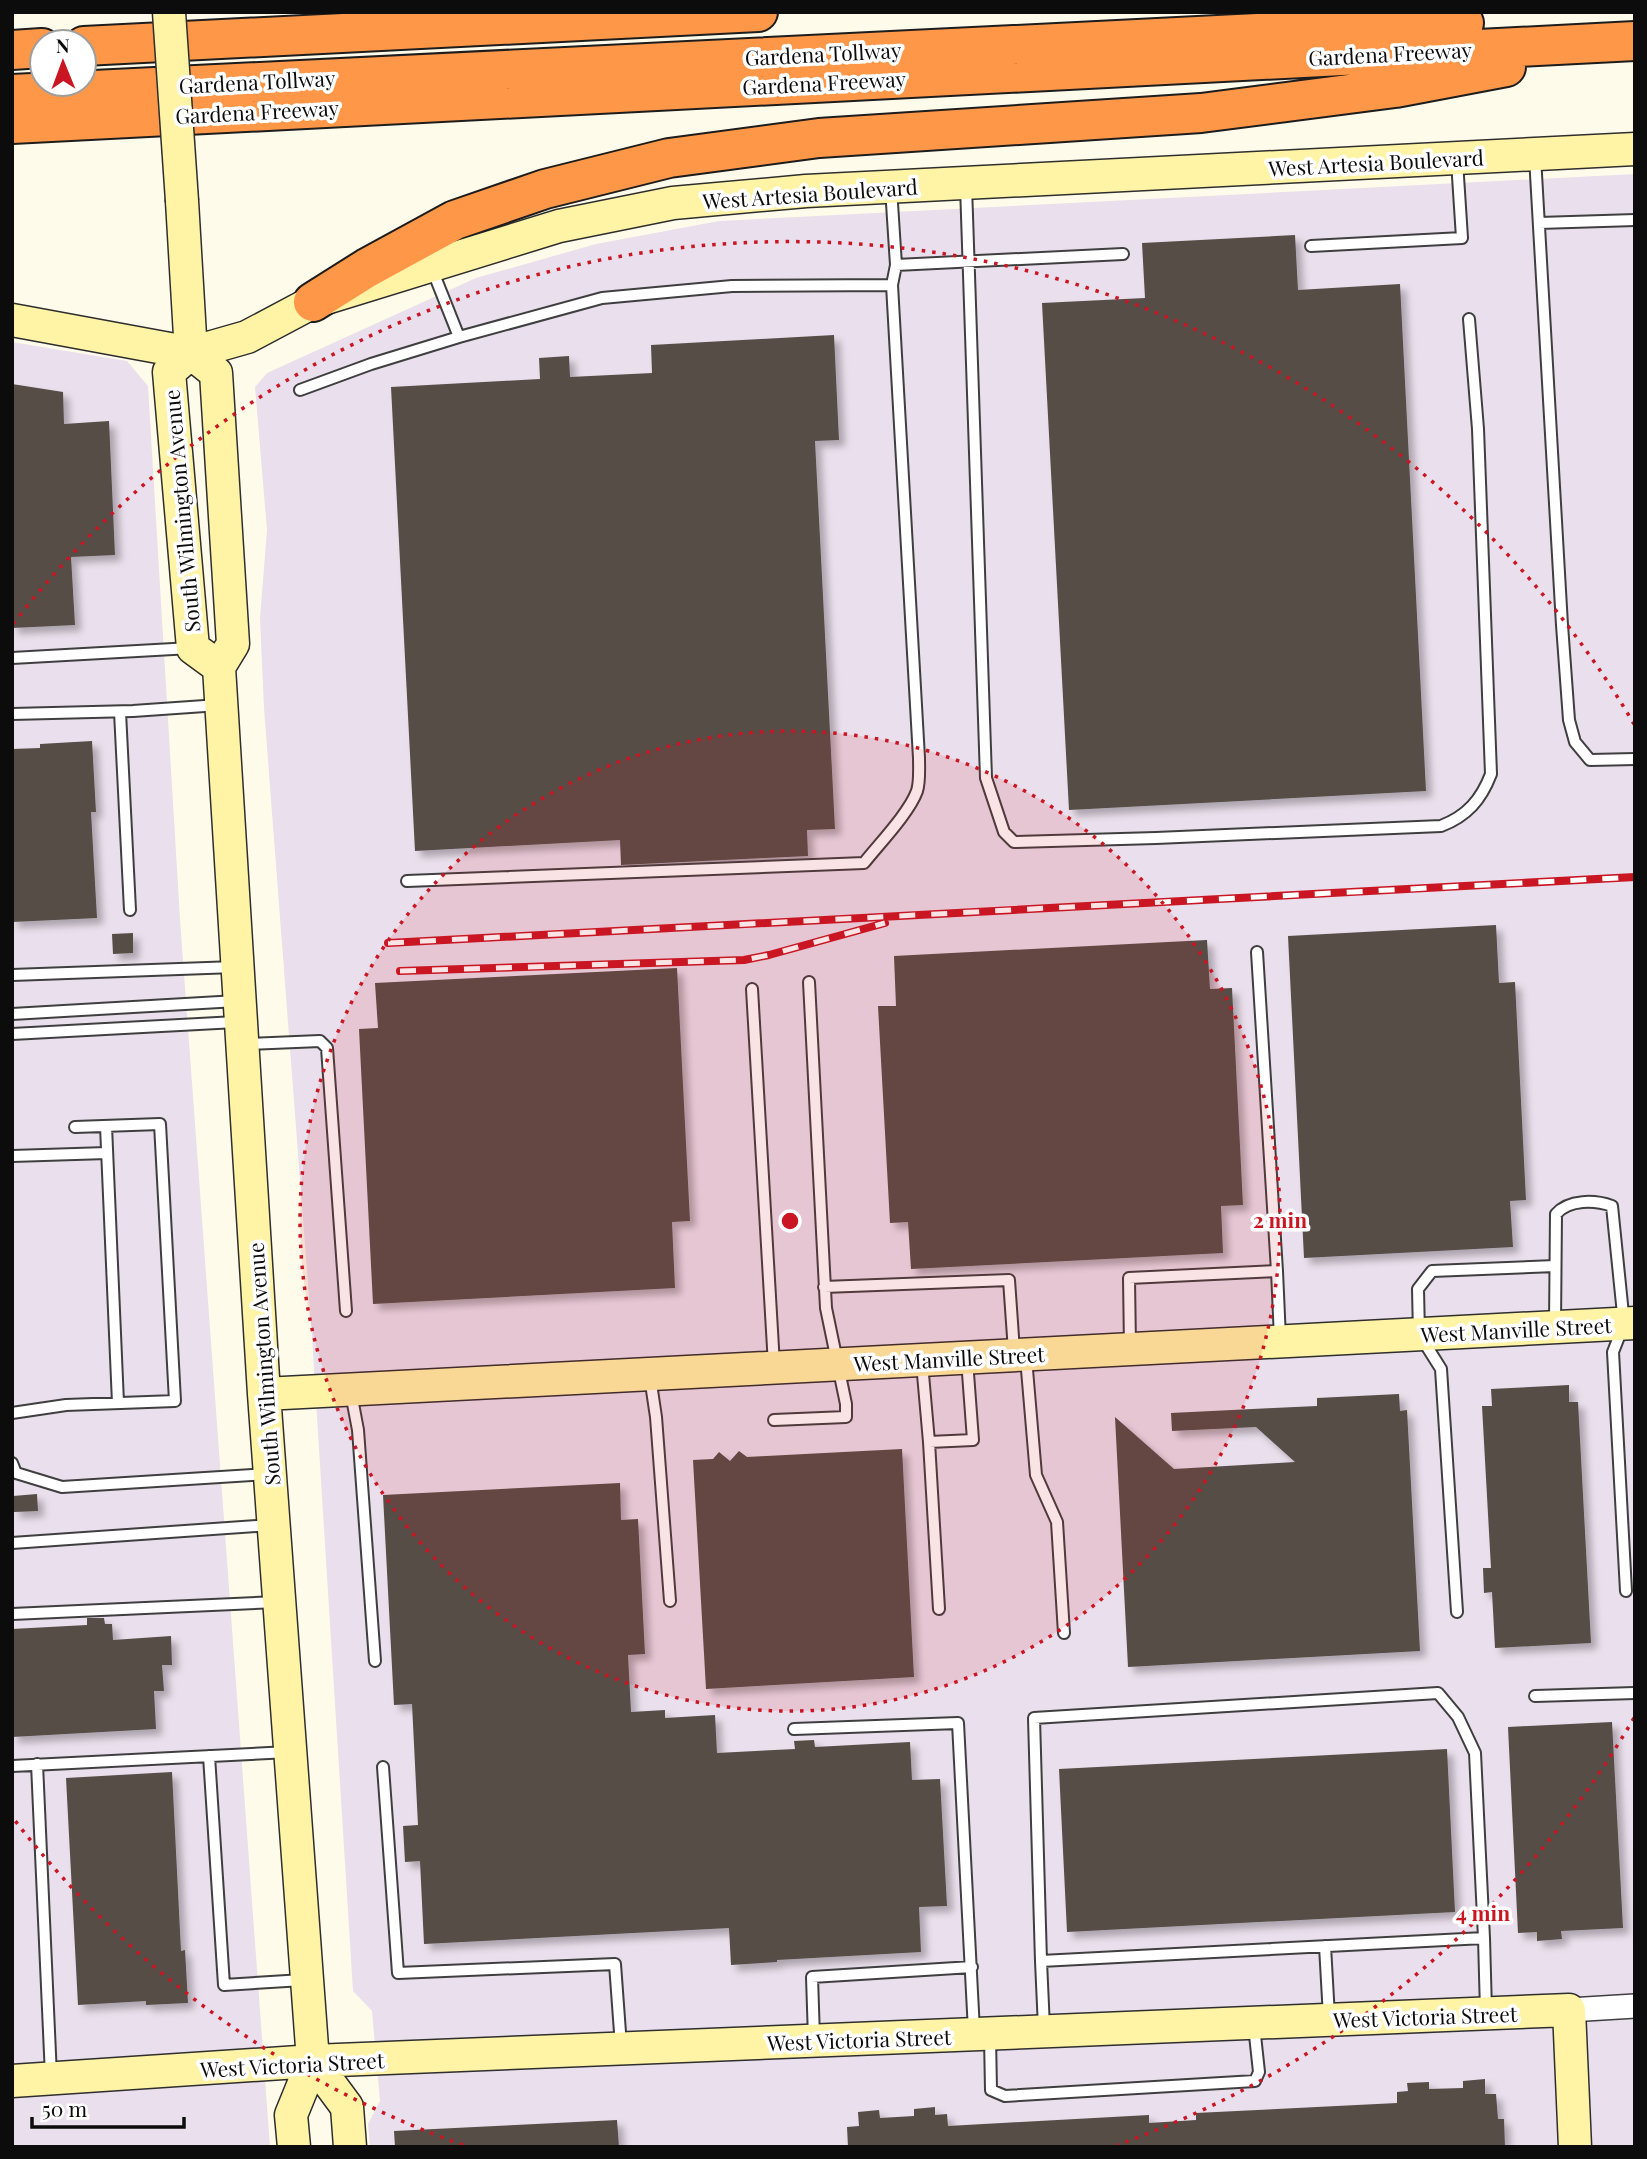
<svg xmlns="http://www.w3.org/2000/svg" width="1647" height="2159" font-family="'Playfair Display',serif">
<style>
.industrial{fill:#eadfec}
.building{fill:#564d47;filter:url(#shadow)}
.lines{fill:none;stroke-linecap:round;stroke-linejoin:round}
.lane-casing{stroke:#3f3f3f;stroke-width:14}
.street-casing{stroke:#3f3f3f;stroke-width:26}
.secondary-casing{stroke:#2e2e2e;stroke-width:35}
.highway-casing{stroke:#1d1d1d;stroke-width:42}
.lane{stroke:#fff;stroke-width:10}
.street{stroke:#fff;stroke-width:23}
.secondary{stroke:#fff3a6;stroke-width:32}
.highway{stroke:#ff9749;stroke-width:38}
.rail-casing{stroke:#ca1623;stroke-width:8}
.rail{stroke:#fff;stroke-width:5;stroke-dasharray:16;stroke-linecap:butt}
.secondary-bridge-casing{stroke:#2e2e2e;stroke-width:35;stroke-linecap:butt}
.secondary-bridge{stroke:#fff3a6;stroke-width:32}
.ring{fill:none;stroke:#ca1623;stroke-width:3.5;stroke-dasharray:3.5 7}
.labels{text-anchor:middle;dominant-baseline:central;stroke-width:7;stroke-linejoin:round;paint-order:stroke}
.street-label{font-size:21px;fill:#0c0c0c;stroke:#fff}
.centre{fill:#ca1623;stroke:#fff;stroke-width:3.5}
.ring-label{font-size:21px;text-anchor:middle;font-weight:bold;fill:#ca1623;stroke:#fff;stroke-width:7;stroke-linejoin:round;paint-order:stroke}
</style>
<defs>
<filter id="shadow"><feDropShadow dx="6" dy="6" stdDeviation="3.5" flood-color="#0004"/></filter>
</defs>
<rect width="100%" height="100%" fill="#fffbeb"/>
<path class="industrial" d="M1635,174V2147H370L368,2124L380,2101L372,2011L353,1991L312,1337L264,708L260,618L267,530L255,387L267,373L476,278L596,244L719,221Z
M12,342L127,361L148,386L180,919L270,2147H12Z"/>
<path class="building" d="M1295,235L1298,290L1400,284L1426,791L1069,810L1042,303L1145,298L1142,243Z
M834,335L839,440L815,441L835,829L807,830L808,856L621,865L620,840L415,851L391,387L540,379L539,358L569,356L570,377L652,373L651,345Z
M12,384L63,392L64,424L109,421L115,555L71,557L75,625L12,628Z
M92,741L96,812H91L97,918L12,922V749L40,748V744Z
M1496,925L1499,983L1515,982L1526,1200L1510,1201L1513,1247L1304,1258L1288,936Z
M133,933V953L113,954L112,934Z
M1207,940L1210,989L1232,988L1243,1205L1221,1206L1223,1253L911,1269L908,1222L890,1223L878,1006H896L894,956Z
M677,968L690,1221L672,1222L675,1288L373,1304L359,1029L378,1028L375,983Z
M1569,1385V1402H1578L1591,1643L1495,1648L1492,1592L1484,1593L1483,1568H1491L1482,1406H1492L1491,1389Z
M1399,1394L1400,1411L1407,1410L1420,1651L1128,1667L1115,1417L1174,1469L1295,1462L1256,1427L1172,1431L1171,1413L1317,1406V1398Z
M902,1449L914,1677L706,1689L693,1460L713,1459L719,1452L730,1461L739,1451L747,1457Z
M620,1483L621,1520L638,1519L645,1654L628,1655L631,1712L665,1710V1718L715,1715L717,1753L795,1749L794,1741L814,1740L815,1747L910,1742L912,1780L940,1779L947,1906L919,1907L921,1952L777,1960V1962L731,1965L729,1928L424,1944L420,1861L405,1862L403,1826L418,1825L412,1704L394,1705L383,1495Z
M37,1494L38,1511L14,1512L13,1496Z
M87,1618H104L105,1624H112L113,1640L171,1636L172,1665H162L164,1691H154L156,1729L12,1737V1629L87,1625Z
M1612,1722L1623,1928L1561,1931L1562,1939L1537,1941V1932L1518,1933L1508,1727Z
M1447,1749L1455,1912L1067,1932L1059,1769Z
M172,1772L181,1951L185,1950L188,2003L146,2005V2001L78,2005L66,1778Z
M1485,2079V2094H1496L1498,2119H1504L1505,2147H848L847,2127L859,2126L858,2112L879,2110L880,2118L914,2116V2109L935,2107V2115L947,2114L948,2126L1149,2115V2123L1196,2120V2113L1397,2103V2092L1408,2091L1407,2083L1429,2082V2089L1463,2088V2081Z
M617,2120L619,2147H395L394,2131Z"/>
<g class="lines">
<g class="lane-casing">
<path id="lane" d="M1535,157L1562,625L1569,720L1575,742L1590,760L1635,759
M966,186L986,778L1004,832L1014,842L1156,838L1441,826C1467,816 1481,800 1491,774L1478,429L1469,319
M1539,223L1635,220
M1311,246L1462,238L1457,161
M896,265L1123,254
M432,269L459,337L602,298L732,286L892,285L896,265L891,188
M300,390L371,364L459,337
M12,658L191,648
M120,712L130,910
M12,714L133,711L219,705
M407,881L864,863C879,844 909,813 917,791C920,782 919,768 919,758L892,285
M1257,952L1277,1271
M12,975L235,967
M752,989L774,1365
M12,1014L237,1001
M12,1034L236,1022
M247,1044L320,1041L327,1048L346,1311
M106,1126L118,1403
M12,1156L107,1153
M824,1287L1009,1280L1014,1351
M1555,1325L1556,1214C1569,1199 1595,1200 1612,1206L1624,1324L1613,1352L1626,1591
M1130,1347L1129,1278L1277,1271L1280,1339
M1026,1358L1036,1475L1057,1522L1064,1633
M922,1363L929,1442L973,1440L967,1360
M650,1377L656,1417L670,1601
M351,1393L358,1430L375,1661
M12,1413L66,1405L175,1401L160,1124L75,1127
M774,1420L846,1417V1404L826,1308L809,982
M929,1442L939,1609
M12,1463L16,1473L62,1487L267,1474
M12,1543L271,1525
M1457,1612L1441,1369L1419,1334L1418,1289L1432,1271L1555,1266
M12,1614L277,1602
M1535,1696L1635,1693
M794,1729L958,1723L974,2031
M209,1756L224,1985L303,1980
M37,1764L51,2076
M12,1766L289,1752
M383,1767L398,1973L615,1964L621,2046
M1325,1946L1329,2017
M1041,1961L1034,1718L1438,1693L1458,1717L1475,1753L1484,1938
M1044,2028L1041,1961L1484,1938L1486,2011
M990,2037L991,2090L1005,2096L1255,2081L1259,2072L1254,2026
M814,2038L812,1977L972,1967"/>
</g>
<g class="street-casing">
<path id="street" d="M1569,2010L1635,2006"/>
</g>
<g class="secondary-casing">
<path id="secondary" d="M182,201L191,353L216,373L233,644L219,667L264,1394L313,2061L291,2115L294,2147
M12,320L191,353L247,337L313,302L559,226L673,203L806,191L1635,149
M191,353L169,372L193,648L219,667
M264,1394L1635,1323
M313,2061L347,2107L350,2147
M12,2081L313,2061L1569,2010L1575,2147"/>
</g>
<g class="highway-casing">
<path id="highway" d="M84,46L758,12
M12,50L42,48
M12,94L1464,23
M12,124L1635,41
M313,302L367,268L455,220L545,189L669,158L819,138L1201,113L1395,88L1506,67"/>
</g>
<use href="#lane" class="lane"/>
<use href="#street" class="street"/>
<use href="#secondary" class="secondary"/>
<use href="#highway" class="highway"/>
<g class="rail-casing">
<path id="rail" d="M388,943L1635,877
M400,971L744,960L769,955L885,923"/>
</g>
<use href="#rail" class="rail"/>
<g class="secondary-bridge-casing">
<path id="secondary-bridge" d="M169,12L182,201"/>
</g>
<use href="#secondary-bridge" class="secondary-bridge"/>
</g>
<circle cx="790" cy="1221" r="490" fill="#ca1623" fill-opacity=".12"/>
<g class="ring">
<circle cx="790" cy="1221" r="490"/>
<path d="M1634 1718A980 980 0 0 1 1117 2145M463 2145A980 980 0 0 1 13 1818M13 624A980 980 0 0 1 1634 724"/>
</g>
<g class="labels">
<g class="street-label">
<text transform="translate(823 53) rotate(-3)">Gardena Tollway</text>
<text transform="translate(1390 53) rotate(-3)">Gardena Freeway</text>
<text transform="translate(257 81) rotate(-3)">Gardena Tollway</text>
<text transform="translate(824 82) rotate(-3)">Gardena Freeway</text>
<text transform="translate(257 111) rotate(-3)">Gardena Freeway</text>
<text transform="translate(1376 162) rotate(-3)">West Artesia Boulevard</text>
<text transform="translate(810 193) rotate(-4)">West Artesia Boulevard</text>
<text transform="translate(181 511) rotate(-95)">South Wilmington Avenue</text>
<text transform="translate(1516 1329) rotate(-3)">West Manville Street</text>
<text transform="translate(949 1358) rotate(-3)">West Manville Street</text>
<text transform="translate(263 1364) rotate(-94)">South Wilmington Avenue</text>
<text transform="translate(1425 2016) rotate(-2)">West Victoria Street</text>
<text transform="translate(859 2039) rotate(-2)">West Victoria Street</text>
<text transform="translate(292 2064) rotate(-3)">West Victoria Street</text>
</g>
</g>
<circle cx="790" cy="1221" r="10" class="centre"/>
<g class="ring-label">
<text x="1280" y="1228">2 min</text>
<text x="1483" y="1921">4 min</text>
</g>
<rect width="1647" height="2159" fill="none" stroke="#0c0c0c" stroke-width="28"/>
<g transform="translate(63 63) rotate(359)"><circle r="33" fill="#ffffff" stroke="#9e9e9e" stroke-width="2"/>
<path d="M0-5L12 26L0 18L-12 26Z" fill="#ca1623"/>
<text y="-10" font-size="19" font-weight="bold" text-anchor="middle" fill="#0c0c0c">N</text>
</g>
<path d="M32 2117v10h152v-10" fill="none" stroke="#0c0c0c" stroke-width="3.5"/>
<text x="42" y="2117" font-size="21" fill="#0c0c0c" stroke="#ffffff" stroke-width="5" paint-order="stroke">50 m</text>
</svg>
